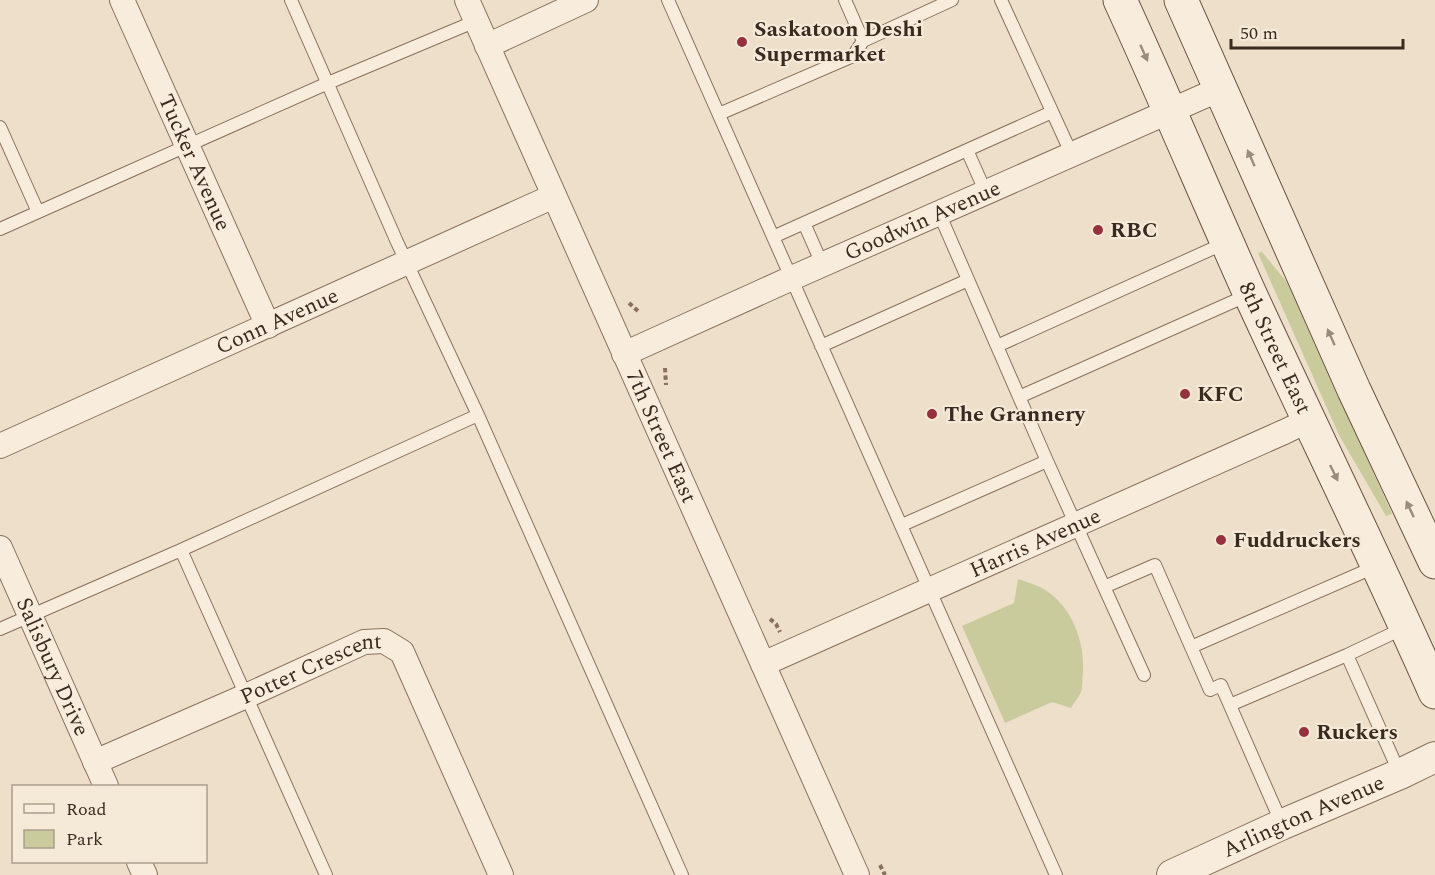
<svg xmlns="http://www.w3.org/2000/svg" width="1435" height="875" font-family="Spectral,serif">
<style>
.green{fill:#cacb9d}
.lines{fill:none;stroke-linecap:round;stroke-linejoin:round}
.service-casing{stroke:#89715e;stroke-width:14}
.minor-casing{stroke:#89715e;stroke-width:26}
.tertiary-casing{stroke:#89715e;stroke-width:32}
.secondary-casing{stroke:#6b5241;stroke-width:35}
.path{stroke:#89715e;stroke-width:4;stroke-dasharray:4.5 3;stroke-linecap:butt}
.service{stroke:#f8eddc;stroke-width:12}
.minor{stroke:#f8eddc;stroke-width:24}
.tertiary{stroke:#f8eddc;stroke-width:30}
.secondary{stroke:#f8eddc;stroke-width:33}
.oneway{fill:#998c7e}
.poi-dot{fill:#95313c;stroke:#f5ead8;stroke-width:2}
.labels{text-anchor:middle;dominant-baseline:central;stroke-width:4.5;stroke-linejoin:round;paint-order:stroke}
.poi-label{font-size:22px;font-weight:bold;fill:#3a2b21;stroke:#f5ead8;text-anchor:start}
.street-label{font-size:22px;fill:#3a2b21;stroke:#f5ead8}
</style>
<rect width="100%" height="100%" fill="#eddfc9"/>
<path class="green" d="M1262,252L1286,281L1295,298L1392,514L1386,516L1339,435L1258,253Z
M1018,579C1025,581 1033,584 1040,587C1071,603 1085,640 1083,673C1082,679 1083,686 1081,692C1079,697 1074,703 1071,708L1052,702L1005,723L962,626L1014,603Z"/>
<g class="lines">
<g class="service-casing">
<path id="service" d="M291,0L397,242L478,415L682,875
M668,0L1056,875
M845,0L863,41L952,0
M1001,0L1072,155
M719,114L853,56L863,41
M0,127L38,212
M967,150L986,193
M939,213L1047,461L1144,675
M0,229L328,83L476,21
M773,237L804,223
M822,264L804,223L1052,112
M821,346L968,280
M997,346L1225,243
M1019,397L1248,295
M902,525L1047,461
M181,550L326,875
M1104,587L1155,565L1210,690L1221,685L1282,824
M0,629L181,550L478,415
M1191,647L1377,566
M1347,655L1400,774
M1230,705L1347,655L1404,628"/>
</g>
<g class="minor-casing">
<g id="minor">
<path id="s1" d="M122,0L268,326"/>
<path id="s2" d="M467,0L857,875"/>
<path d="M487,46L586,0"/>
<path id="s3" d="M624,354L792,278L1220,89"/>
<path id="s4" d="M0,446L554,196"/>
<path id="s5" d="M0,548L106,786"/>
<path id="s6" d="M763,664L1284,432L1309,420"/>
<path id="s7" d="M95,762L246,696L364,642L384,641L402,652L501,875"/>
<path d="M139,862L145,875"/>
</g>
</g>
<g class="tertiary-casing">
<g id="tertiary">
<path id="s8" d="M1172,875L1283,824L1400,774L1435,757"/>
</g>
</g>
<g class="secondary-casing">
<g id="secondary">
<path id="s9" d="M1120,0C1165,98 1206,196 1250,294C1311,427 1376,558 1435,692"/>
<path d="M1181,0L1354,390L1435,562"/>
</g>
</g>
<path class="path" d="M629,303L639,312
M665,368L666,385
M770,619L776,624L780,632
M880,865L885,875"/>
<use href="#service" class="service"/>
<use href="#minor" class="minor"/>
<use href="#tertiary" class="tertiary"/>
<use href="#secondary" class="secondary"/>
</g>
<defs><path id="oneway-solid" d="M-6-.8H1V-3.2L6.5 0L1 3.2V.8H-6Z" transform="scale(1.5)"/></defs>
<g class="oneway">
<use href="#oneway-solid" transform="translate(1144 53) rotate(66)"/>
<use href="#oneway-solid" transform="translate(1251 158) rotate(-114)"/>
<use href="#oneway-solid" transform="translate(1331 337) rotate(-114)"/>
<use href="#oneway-solid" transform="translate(1334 473) rotate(64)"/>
<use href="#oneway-solid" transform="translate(1410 509) rotate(-115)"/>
</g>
<g class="poi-dot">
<circle cx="742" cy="42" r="6"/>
<circle cx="1098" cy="230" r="6"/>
<circle cx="1185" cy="394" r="6"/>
<circle cx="932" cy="414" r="6"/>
<circle cx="1221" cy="540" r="6"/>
<circle cx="1304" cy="732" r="6"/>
</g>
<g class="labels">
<g class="poi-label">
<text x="754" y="29">Saskatoon Deshi<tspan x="754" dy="25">Supermarket</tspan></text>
<text x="1110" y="230">RBC</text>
<text x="1197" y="394">KFC</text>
<text x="944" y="414">The Grannery</text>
<text x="1233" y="540">Fuddruckers</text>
<text x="1316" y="732">Ruckers</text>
</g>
<g class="street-label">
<text stroke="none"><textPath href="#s1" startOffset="178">Tucker Avenue</textPath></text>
<text stroke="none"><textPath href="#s3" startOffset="327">Goodwin Avenue</textPath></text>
<text stroke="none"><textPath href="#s4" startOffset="304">Conn Avenue</textPath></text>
<text stroke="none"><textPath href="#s9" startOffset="381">8th Street East</textPath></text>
<text stroke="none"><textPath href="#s2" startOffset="478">7th Street East</textPath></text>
<text stroke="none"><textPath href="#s6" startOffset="298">Harris Avenue</textPath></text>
<text stroke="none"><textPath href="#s5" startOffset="130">Salisbury Drive</textPath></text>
<text stroke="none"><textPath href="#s7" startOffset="236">Potter Crescent</textPath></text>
<text stroke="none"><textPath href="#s8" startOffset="144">Arlington Avenue</textPath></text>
</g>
</g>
<rect x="12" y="785" width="195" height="78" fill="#f5ead8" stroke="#aa9e8f" stroke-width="1.5"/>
<rect x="24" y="804" width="30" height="9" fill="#f8eddc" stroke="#aa9e8f" stroke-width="1.5"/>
<text x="66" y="815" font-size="18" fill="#3a2b21">Road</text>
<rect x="24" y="830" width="30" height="18" fill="#cacb9d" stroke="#aa9e8f" stroke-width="1.5"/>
<text x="66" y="845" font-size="18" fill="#3a2b21">Park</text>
<path d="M1231 39v9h172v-9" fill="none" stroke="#3a2b21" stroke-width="3"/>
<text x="1240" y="39" font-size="18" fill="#3a2b21" stroke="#f5ead8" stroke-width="4.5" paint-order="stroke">50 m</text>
</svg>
